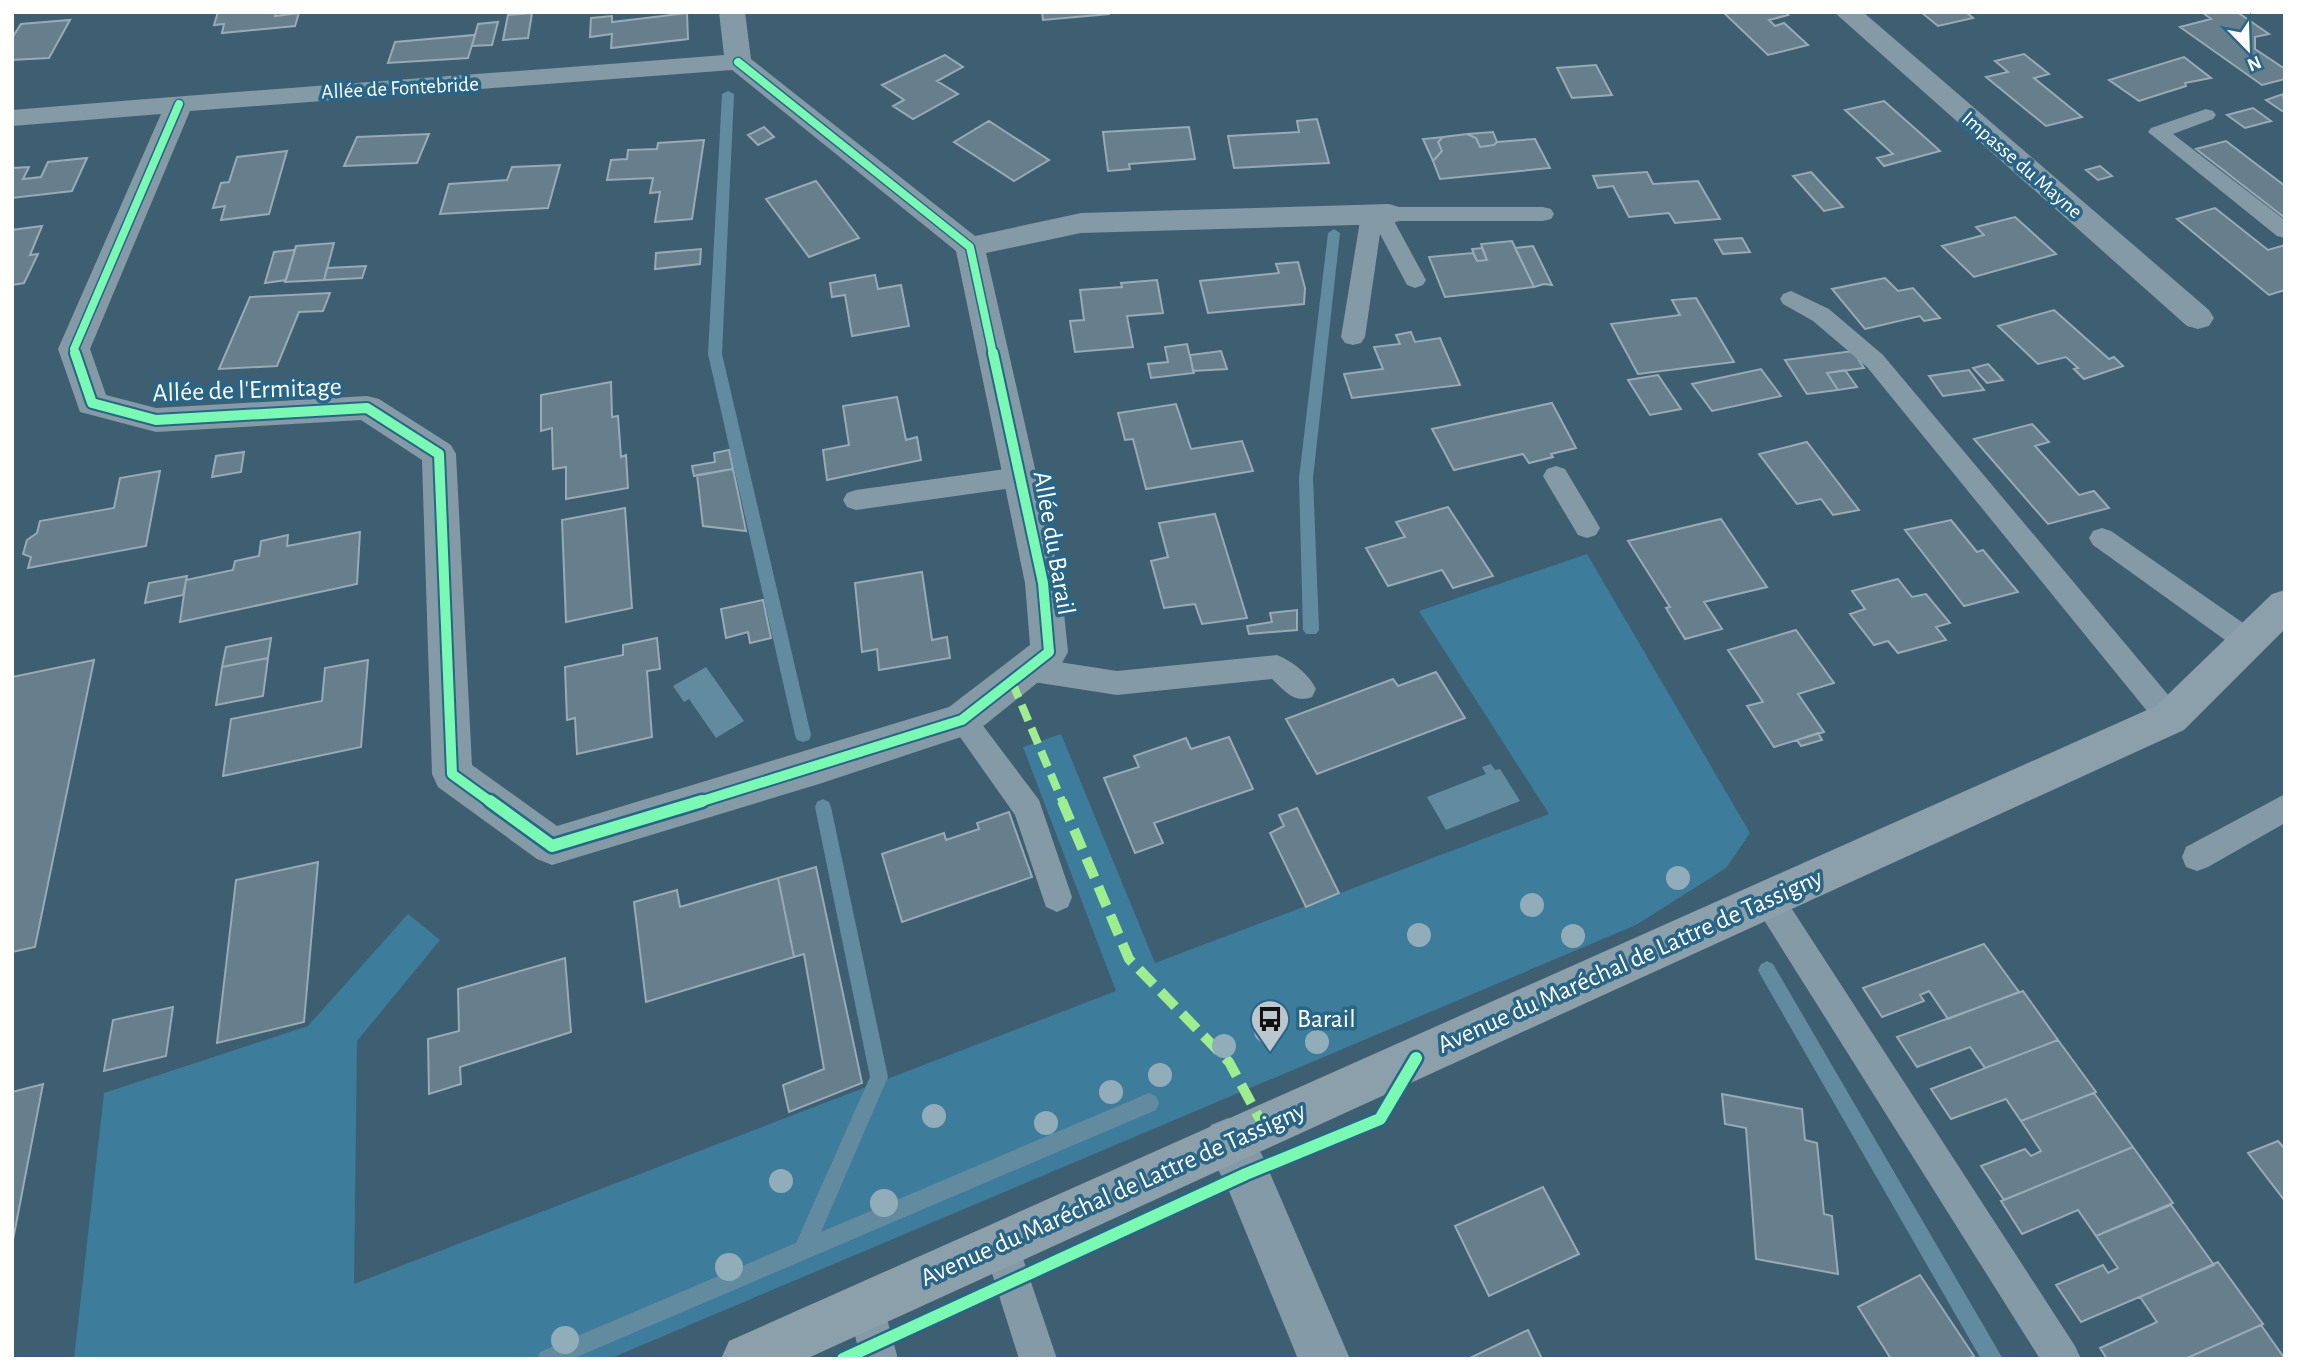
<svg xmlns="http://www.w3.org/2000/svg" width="2297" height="1371" font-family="'Alegreya Sans',sans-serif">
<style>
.green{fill:#3d7c9b}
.water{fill:#638ba0}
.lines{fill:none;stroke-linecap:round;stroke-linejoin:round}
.stream{fill:#638ba0;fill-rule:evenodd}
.building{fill:#677f8c;stroke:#98aab5;stroke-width:2}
.service{fill:#859aa7;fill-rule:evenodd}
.minor{fill:#859aa7;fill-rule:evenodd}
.secondary{fill:#8ba0ab;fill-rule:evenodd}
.quiet-far1{stroke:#9fed91;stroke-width:8;stroke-dasharray:17 8;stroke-linecap:butt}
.quiet{stroke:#9fed91;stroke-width:10;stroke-dasharray:21 10;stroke-linecap:butt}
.cycleway-far2-casing{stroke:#296586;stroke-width:11}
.cycleway-far1-casing{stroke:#296586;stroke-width:14}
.cycleway-casing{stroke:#296586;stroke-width:17}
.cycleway-far2{stroke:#7af9b4;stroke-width:8}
.cycleway-far1{stroke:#7af9b4;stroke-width:10}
.cycleway{stroke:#7af9b4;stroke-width:12}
.tree{fill:#92adba}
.labels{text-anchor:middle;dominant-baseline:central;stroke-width:7;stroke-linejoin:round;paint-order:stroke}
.far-street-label{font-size:21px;fill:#fff;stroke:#296586}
.street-label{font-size:26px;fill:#fff;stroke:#296586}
.poi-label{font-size:26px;fill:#fff;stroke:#296586;text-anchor:start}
</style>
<rect width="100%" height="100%" fill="#3e5f71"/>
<path class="green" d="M1587,554L1750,833L1726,868L1636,925L609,1359H74L104,1093L308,1026L408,914L440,940L357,1041L354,1284L1116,991L1023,747L1061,734L1155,963L1549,814L1419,611Z"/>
<path class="water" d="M706,667L744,721L716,738L689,699L684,702L673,686Z
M1491,764L1495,770L1500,769L1520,801L1446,830L1427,797L1486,774L1482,767Z"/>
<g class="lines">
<path class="stream" d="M728,91L734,94L722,354L811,735L809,740L803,742L797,740L795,735L708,354L722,94Z
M1334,229L1340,233L1313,478L1319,630L1316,634H1306L1303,630L1299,478L1328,233Z
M823,799L829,802L831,807L888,1077L821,1232L1149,1093L1156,1096L1159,1103L1156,1110L572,1359H537L540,1352L796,1243L870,1077L815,807L817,802Z
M1767,961L1773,964L2003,1359H1981L1761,976L1758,970L1761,964Z"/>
</g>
<path class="building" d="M218,12H276L275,16L299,13L295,26L222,33L224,24L214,25Z
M1042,12H1109V14L1043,20Z
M1723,12H1784L1788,15L1769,20L1775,26L1784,23L1808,45L1768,55Z
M1921,12H1966L1973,18L1938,26Z
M2202,12H2237L2269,34L2255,37V49L2285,69V79L2262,85L2180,27L2211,19Z
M532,13L528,38L503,40L508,15Z
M687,13L688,39L611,48L612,34L590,37L591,18L612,16V22Z
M70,20L49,58L12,60V38L21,24Z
M498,22L492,45L472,46L478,24Z
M475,35L468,58L388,63L395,42Z
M2024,54L2049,74L2034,78L2082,117L2046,126L1986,77L2008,72L1995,61Z
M945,55L963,67L937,81L958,94L913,119L893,106L904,100L882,85Z
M2184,57L2211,78L2185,83L2186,86L2139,101L2109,80Z
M1596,65L1612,95L1572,98L1557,68Z
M2283,94L2285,110L2282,111L2266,100Z
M1884,101L1929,141L1940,151L1884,166L1877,158L1893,154L1845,110Z
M2253,108L2271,121L2245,128L2227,115Z
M1317,119L1329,163L1234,168L1228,136L1299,132L1297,121Z
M989,121L1049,160L1014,181L954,142Z
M764,127L774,137L758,145L748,135Z
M1189,127L1195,159L1129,164L1130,169L1108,171L1103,132Z
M1493,132L1497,142L1494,145L1480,147L1476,138L1467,134Z
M429,134L417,163L344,166L357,137Z
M1467,134L1476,138L1480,147L1494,145L1497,142L1535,139L1550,168L1440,179L1433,161L1442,151L1438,142L1443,137Z
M1443,137L1438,142L1442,151L1433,161L1423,139Z
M704,140L692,219L655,222L660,192L650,193L653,178L607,180L611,160L627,159L628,150L657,149L658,143Z
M2226,141L2285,186V218L2196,149Z
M287,151L269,214L221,220L225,206L213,208L221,183L229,182L237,157Z
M87,158L72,191L12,198V168L29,167L23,179L41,177L48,162Z
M560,165L548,208L440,214L449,184L507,180L512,167Z
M2100,166L2112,176L2098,180L2086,170Z
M1647,172L1653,184L1698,181L1720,219L1675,223L1669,213L1629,217L1613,186L1598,188L1593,176Z
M1811,172L1843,207L1824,211L1793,176Z
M816,181L859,238L809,257L766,199Z
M2215,208L2268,250L2285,245V290L2269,295L2177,219Z
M2015,217L2056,254L1974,277L1942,246L1984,235L1976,227Z
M42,226L30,255L38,254L24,283L12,285V230Z
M1742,238L1750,252L1723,254L1715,240Z
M1512,241L1534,287L1445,297L1429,257L1473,253L1477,261L1487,260L1481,244Z
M334,243L324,280L285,282L296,246Z
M1533,246L1552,285L1544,284L1534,287L1515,248Z
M1482,248L1487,260L1477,261L1472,249Z
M701,249L700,264L655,269L656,253Z
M295,250L286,280L265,283L274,252Z
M1298,262L1305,288L1304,304L1208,313L1200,281L1279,273L1276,264Z
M366,266L362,278L324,280L327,268Z
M875,275L878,289L901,285L909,326L852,336L845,295L832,297L830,283Z
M1885,278L1898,291L1913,288L1940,318L1924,321L1920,316L1865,329L1832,289Z
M1157,280L1163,313L1127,316L1133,347L1075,352L1070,321L1084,320L1080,290L1122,287L1121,283Z
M330,293L323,311L299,312L277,366L219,369L250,297Z
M1696,298L1734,362L1638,374L1611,324L1680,315L1672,300Z
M2054,310L2109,359L2114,357L2123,366L2084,379L2074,369L2078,368L2066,357L2038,364L1998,326Z
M1411,332L1415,342L1440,338L1460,385L1352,398L1344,374L1383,369L1374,347L1400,344L1396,335Z
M1187,344L1194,373L1151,378L1148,364L1168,362L1165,347Z
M1221,351L1227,369L1193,371L1190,355Z
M1853,351L1864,368L1827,373L1838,390L1807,394L1785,360Z
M1988,364L2003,380L1987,383L1973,368Z
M1761,369L1781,396L1712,411L1692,384Z
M1845,370L1857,387L1838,390L1827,373Z
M1969,370L1984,390L1943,396L1929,376Z
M1658,375L1681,409L1650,415L1628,380Z
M611,382L612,417L618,416L621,457L626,455L628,488L566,499V467L553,469L552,428L541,431V395Z
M897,397L906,440L917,437L921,460L827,480L823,450L849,445L843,406Z
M1552,403L1576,448L1551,454L1553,457L1529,463L1523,454L1454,470L1432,429Z
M1176,404L1191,449L1242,441L1253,471L1146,489L1133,439L1125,440L1118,413Z
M2032,424L2049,442L2035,446L2079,495L2094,491L2109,508L2048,524L1974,439Z
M1807,442L1859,510L1833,515L1821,499L1797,504L1759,454Z
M729,450L733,469L694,476L692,466L715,462L714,453Z
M244,452L241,472L212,477L216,456Z
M733,469L746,531L703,526L697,475Z
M160,471L146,546L28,568L31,557L23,554L27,540L37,533L40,521L114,508L120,478Z
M1448,507L1493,576L1453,588L1442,570L1388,586L1366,548L1405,537L1396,522Z
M625,508L632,608L566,622L562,520Z
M1215,514L1247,618L1202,624L1195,604L1164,608L1151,561L1168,557L1159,523Z
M1721,519L1767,587L1704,602L1722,629L1685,639L1666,608L1670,607L1628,541Z
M1951,520L1977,552L1983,550L2018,592L1964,606L1905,530Z
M360,532L357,584L180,622L186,580L233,570L235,561L259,556L261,541L288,535L287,546Z
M922,572L932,640L947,637L950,658L879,670L877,649L862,652L855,583Z
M187,576L183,595L145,603L149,583Z
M1898,579L1912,597L1926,594L1950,623L1936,627L1946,640L1898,653L1888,641L1874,645L1850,614L1865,609L1852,591Z
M763,600L771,638L750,643L748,632L726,638L721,609Z
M1297,610V630L1249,634L1247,626L1272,622L1270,613Z
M1796,630L1834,683L1798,694L1824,732L1774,747L1747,706L1763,702L1728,650Z
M271,638L268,658L222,667L226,647Z
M657,638L660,669L647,671L652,737L577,754L575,718L567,720L565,667L623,655V645Z
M268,658L263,696L216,705L222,667Z
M94,660L35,947L12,952V677Z
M368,660L361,747L223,776L231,719L322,701L325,668Z
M1436,672L1465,718L1317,774L1286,719L1393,679L1398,686Z
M1818,733L1822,740L1801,746L1797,740Z
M1229,737L1253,789L1154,823L1163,843L1135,853L1104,778L1139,767L1134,756L1186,738L1191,749Z
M1297,808L1339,893L1306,907L1270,833L1284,826L1279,815Z
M1009,812L1032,877L902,922L882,854L944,833L946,840L979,829L977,823Z
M318,862L304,1022L217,1043L236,880Z
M816,867L862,1083L789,1112L783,1085L824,1069L804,954L794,957L778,878Z
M778,878L794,957L646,1002L634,902L677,890L680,907Z
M1984,944L2019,992L1948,1019L1929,991L1920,995L1924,1001L1882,1017L1863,988Z
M565,958L571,1032L460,1067L461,1084L429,1094L428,1039L459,1031L458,989Z
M2023,991L2058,1040L1985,1068L1970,1047L1917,1067L1897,1037Z
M173,1007L166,1056L104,1071L113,1020Z
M2058,1040L2096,1092L2021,1121L2006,1099L1951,1119L1931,1089Z
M43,1084L12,1245V1092Z
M2094,1093L2133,1147L2004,1200L1981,1166L2025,1149L2031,1156L2041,1151L2021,1121Z
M1722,1094L1802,1109L1805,1140L1817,1143L1824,1214L1832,1216L1838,1274L1756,1259L1746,1128L1725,1124Z
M2278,1141L2285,1149V1201L2248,1153Z
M2133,1147L2173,1203L2096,1236L2078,1210L2022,1234L2001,1201Z
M1543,1187L1579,1254L1489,1296L1455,1226Z
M2171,1205L2214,1265L2081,1322L2056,1285L2103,1265L2108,1273L2118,1268L2096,1236Z
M2218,1262L2263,1324L2185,1359H2107L2100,1348L2157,1322L2140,1297Z
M1920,1275L1974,1356L1968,1359H1891L1858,1307Z
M2261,1325L2285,1359H2185Z
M1528,1330L1542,1359H1468Z"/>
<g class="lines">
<path class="service" d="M2206,109L2213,111L2216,115L2213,119L2173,134L2285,220V238L2277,236L2148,132L2151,128Z
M1380,207H1543L1551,209L1554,214L1551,219L1543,221H1394L1426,280L1423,285L1415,288L1407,285L1380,234L1365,337L1361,343L1353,345L1345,343L1341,337L1361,215L1364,210Z
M1791,291L1829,309L1883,355L2180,709L2184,718L2180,727L2170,730L2160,727L1867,367L1813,321L1783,304L1780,299L1783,294Z
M1556,466L1565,469L1596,521L1600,528L1596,535L1587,538L1578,535L1547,483L1543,476L1547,469Z
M1020,467L1029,470L1033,477L1029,484L1020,487L856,510L847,507L843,500L847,493L856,490Z
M2102,528L2111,531L2259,634L2263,642L2259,650L2249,653L2239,650L2093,545L2089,538L2093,531Z
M1277,655C1292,661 1309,674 1316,689L1312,697C1294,704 1285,691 1272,679L1117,695L1027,681L1017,677L1013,669L1017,661L1027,657L1117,671Z
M962,708L972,711L1039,800L1072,897L1068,907L1057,912L1046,907L1015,815L948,720L952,711Z
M2285,794V823L2208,867L2197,871L2186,867L2182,857L2186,847Z
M1768,884L1779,889L2075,1346L2081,1359H2040L1757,909L1753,899L1757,889Z
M1001,1227L1014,1232L1057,1359H1019L983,1245L988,1232Z
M867,1288L880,1293L898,1359H860L849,1306L854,1293Z"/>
<path class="minor" d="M719,12H745L751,59L975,236L1081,213L1389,204L1399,207L1404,214L1399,221L1389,224L1081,233L986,253L1061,583L1068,652L1062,663L976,732L819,784L552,865L537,859L438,787L432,774L422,460L361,420L156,432L80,412L58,349L161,114L12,126V110C249,90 487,74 724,55ZM732,70L956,251L1025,583L1030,645L949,707L557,826L472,765L456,454L451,445L379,399L367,396L156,408L106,395L90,349L190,111Z
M1834,12H1863L2209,310L2214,318L2209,326L2198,329L2187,326Z
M1228,1118L1245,1125L1263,1157L1350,1359H1298L1229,1191L1204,1142L1211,1125Z"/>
<path class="secondary" d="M2285,590V629L2184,730L806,1359H721L729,1341L2156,706L2272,594Z"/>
<path class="quiet-far1" d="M1012,682L1063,803"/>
<path class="quiet" d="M1062,801L1129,959L1229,1062L1263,1125"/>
<g class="cycleway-far2-casing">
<path id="cycleway-far2" d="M738,62L970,247L993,354
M76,354L74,349L179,104"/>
</g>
<g class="cycleway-far1-casing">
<path id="cycleway-far1" d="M75,353L92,403L156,420L367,408L439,454L452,774L492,803
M696,803L962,720L1049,652L1043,583L993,353"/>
</g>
<g class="cycleway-casing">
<path id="cycleway" d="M490,801L552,846L702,801
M843,1359L1246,1174L1380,1119L1416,1058"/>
</g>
<use href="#cycleway-far2" class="cycleway-far2"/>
<use href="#cycleway-far1" class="cycleway-far1"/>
<use href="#cycleway" class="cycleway"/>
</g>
<g class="tree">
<circle cx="1678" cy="878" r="12"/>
<circle cx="1532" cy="905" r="12"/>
<circle cx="1419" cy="935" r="12"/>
<circle cx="1573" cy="936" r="12"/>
<circle cx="1266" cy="1031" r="12"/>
<circle cx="1317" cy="1042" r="12"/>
<circle cx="1224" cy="1046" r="12"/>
<circle cx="1160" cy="1075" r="12"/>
<circle cx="1111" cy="1092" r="12"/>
<circle cx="934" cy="1116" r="12"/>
<circle cx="1046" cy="1123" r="12"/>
<circle cx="781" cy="1181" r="12"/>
<circle cx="884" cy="1203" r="14"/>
<circle cx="729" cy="1267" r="14"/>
<circle cx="565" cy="1340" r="14"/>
</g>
<defs>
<g id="bus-pin" transform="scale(2.0125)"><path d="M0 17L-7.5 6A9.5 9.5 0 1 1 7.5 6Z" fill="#bbc7cd" stroke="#296586"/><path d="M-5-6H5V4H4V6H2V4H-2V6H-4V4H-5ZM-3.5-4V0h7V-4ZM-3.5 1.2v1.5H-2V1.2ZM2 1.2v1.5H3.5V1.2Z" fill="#111"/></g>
</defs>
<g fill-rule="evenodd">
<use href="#bus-pin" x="1270" y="1019"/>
</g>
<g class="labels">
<g class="far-street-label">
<text transform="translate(400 88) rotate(-3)">Allée de Fontebride</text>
<text transform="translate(2022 165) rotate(41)">Impasse du Mayne</text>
</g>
<g class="street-label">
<text transform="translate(247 390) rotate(-2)">Allée de l'Ermitage</text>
<text transform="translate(1054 543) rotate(80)">Allée du Barail</text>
<text transform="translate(1630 961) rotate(-24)">Avenue du Maréchal de Lattre de Tassigny</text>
<text transform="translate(1113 1194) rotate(-24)">Avenue du Maréchal de Lattre de Tassigny</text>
</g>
<g class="poi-label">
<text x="1297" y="1019">Barail</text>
</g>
</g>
<rect width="2297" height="1371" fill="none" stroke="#ffffff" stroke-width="28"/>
<g transform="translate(2248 49) rotate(157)" stroke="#296586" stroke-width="5" paint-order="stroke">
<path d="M0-5L12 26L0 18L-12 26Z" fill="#ffffff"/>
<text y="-10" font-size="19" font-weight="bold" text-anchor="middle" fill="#ffffff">N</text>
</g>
</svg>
